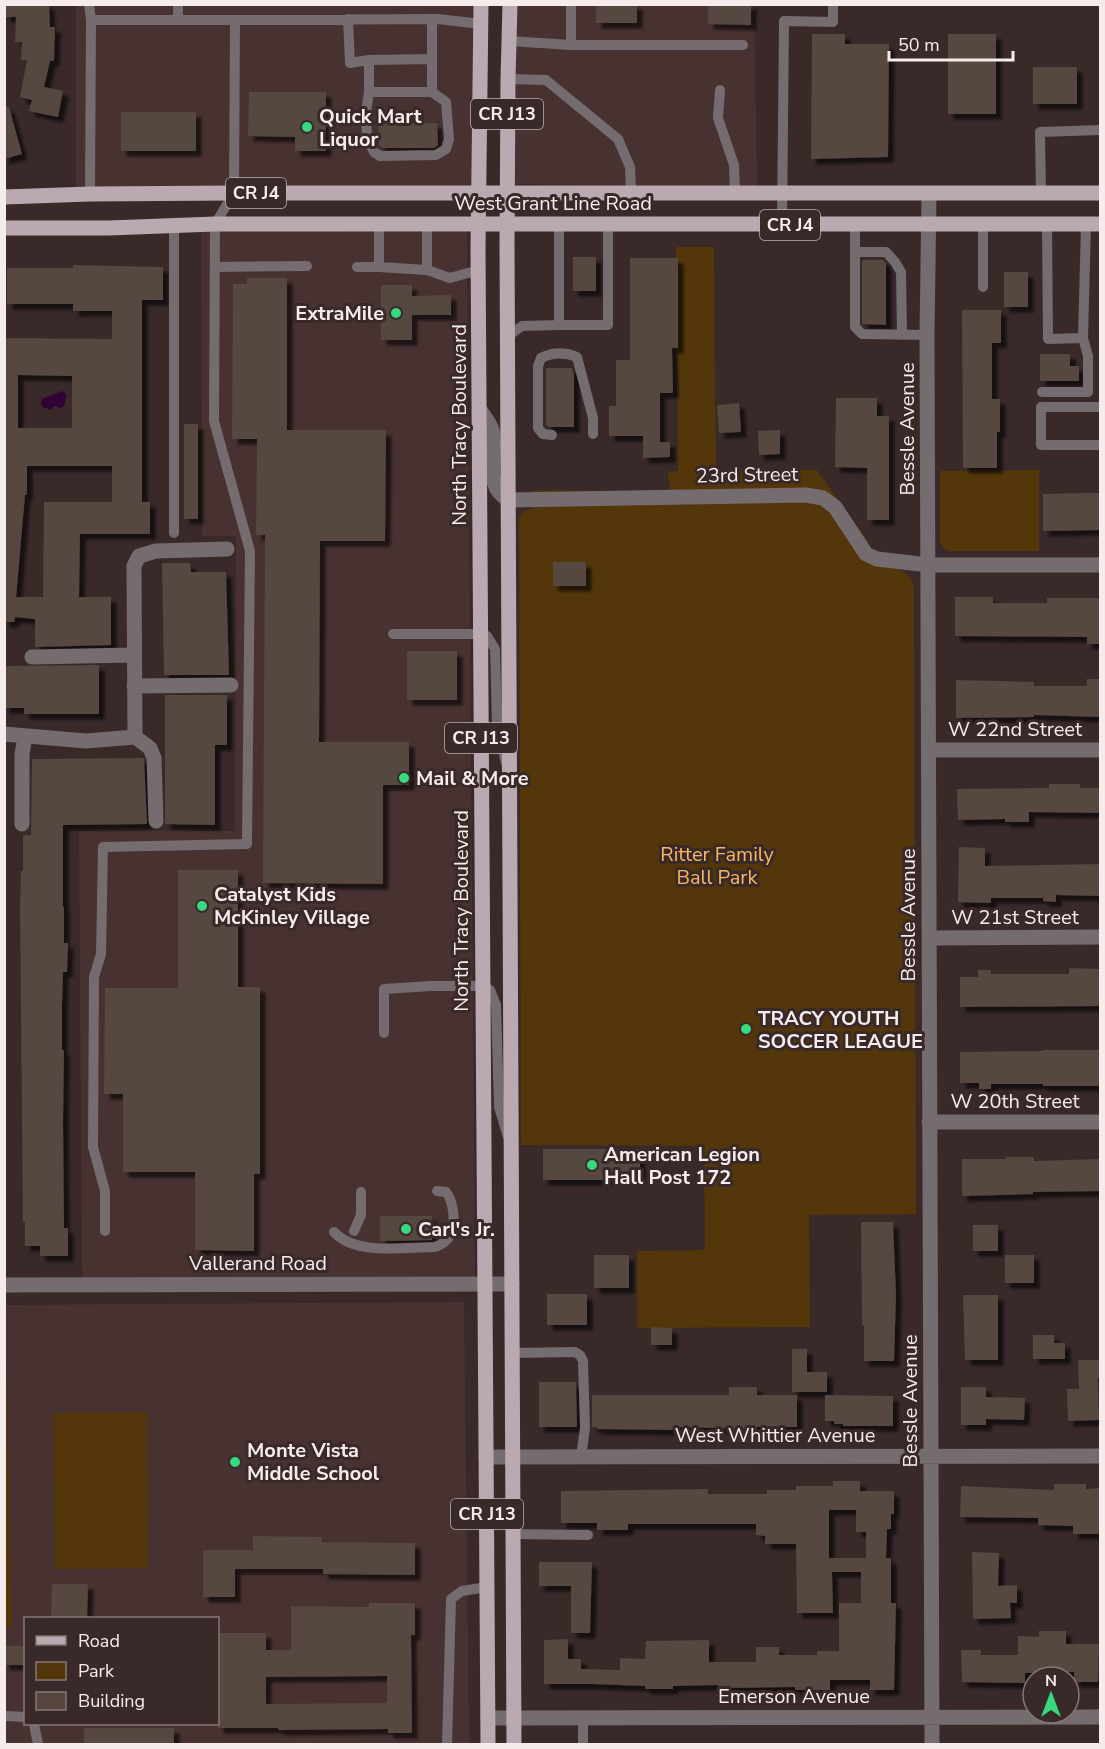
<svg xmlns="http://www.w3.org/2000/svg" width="1105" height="1749" font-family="'Nunito Sans',sans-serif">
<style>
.built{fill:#483131;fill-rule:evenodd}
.green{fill:#533609}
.water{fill:#310236}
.building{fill:#56463f;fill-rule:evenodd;filter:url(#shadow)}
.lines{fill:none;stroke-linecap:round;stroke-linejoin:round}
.lane{stroke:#746c6f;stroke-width:10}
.street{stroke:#746c6f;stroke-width:15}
.primary{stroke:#baa9b0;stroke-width:15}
.poi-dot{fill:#38d880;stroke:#392929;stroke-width:2}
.labels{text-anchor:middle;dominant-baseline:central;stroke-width:6;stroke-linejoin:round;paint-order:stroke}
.shield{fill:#392929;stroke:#beb2b2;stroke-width:1.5}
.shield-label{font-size:18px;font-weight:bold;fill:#f7ecec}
.poi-label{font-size:20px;font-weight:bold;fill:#f7ecec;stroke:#392929;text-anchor:start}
.street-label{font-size:20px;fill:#f7ecec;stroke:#392929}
.park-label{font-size:20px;fill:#f7b763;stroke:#392929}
</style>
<defs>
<filter id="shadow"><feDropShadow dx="5.5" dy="5.5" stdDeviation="1.5" flood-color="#0009"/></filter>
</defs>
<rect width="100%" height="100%" fill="#392929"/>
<path class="built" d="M76,5H475L473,187L76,189Z
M517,5H754L757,187L513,184Z
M201,230L467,232L475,1277L82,1279L79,831H235L236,536H202Z
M464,1302L469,1744H5L4,1305ZM26,1618H218V1724H26Z"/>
<path class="green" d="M676,247H714L716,471L817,470L868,542L874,564C891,567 907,567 914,585L916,1214L809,1215L810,1327L637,1328V1251L705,1250L704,1146L521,1145L519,517L523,511L533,509V490L670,492L668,472L678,471Z
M1039,470V551H949L943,548L940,542V471Z
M5,1366H6L12,1627H4Z
M147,1412L148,1568L55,1569L53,1413Z"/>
<path class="water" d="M62,391L66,394L65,404L62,408L54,406L51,410L43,407L41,404L42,399Z"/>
<path class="building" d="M5,4H49L50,27H55L54,61H50L44,87L63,91L58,117L29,111L32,100L20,97L27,60H21L22,42H15L16,17H5Z
M596,4H637V23H596Z
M708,4H751V25L708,24Z
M812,34H845V44H889L888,157L811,159Z
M948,34H996V114H948Z
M1033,67H1077V104H1033Z
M249,92H326V151H295V137L248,136Z
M4,107H9L22,154L4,159Z
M121,112H196V151H121Z
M378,123H437L438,145L434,148H382L379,145Z
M573,257H596V291H573Z
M630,258H678V348H672L673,393H660V442H670V457L643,458V436H609V406H616V360H630Z
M862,260H883L886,263V325L862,324Z
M73,265L163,267V300H142V502H150V534H80L79,597H111V645L35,647V619L15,617L14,622H4V338L112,339V311H73V304H7V268H73ZM18,375L72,376V428H18ZM27,466H112V502H44L43,597H16L25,495H27Z
M1004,272H1028V307H1004Z
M247,278H287V430H386L385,541H320L319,742H409V785H383V884L263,883L265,535H256L257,439H232L233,284H247Z
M381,285H412V296L451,295V315H412V340H381Z
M962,310H1001V343H992V399H1000V432H997V468H963Z
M1040,354H1070V366H1079V381H1040Z
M546,368H572L574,376V427H549L546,425Z
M836,398H877V416H889V520H867V468L835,467Z
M739,403L741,432L719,433L717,405Z
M184,424H198V519H184Z
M780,430V454L759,455L758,431Z
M1086,493H1101V530L1043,531V494Z
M553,562H586V586H553Z
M162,563H190L191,572H226L229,675H164Z
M955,597H993V603H1047V598H1101V644H1087V637L955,636Z
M407,651H457V700H407Z
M99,665V714H24V708H4V666Z
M1087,679H1101V717L1034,715V717L956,718V680L1034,682V686H1087Z
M165,695H227V745H215V825L165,824Z
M144,758L147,824L63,825V907H64V943H68L67,972H63L62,1005V1050H64L63,1121L64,1228H68V1256H40V1246H25V1222H23L20,907L21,871H23V835H31L32,759Z
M1049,784H1080V788H1101V813L1029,812V822H1005V819L958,820L957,789L1049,788Z
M959,847L985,848V866L1101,864V896L1056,895V902L1043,901V898H991V903L958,902Z
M178,870H238V987H260V1174H254V1251L195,1250V1172H123V1094H104L105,988H178Z
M1069,968L1101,969V1006L960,1007V977H978V970H991V974H1069Z
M1043,1050H1101V1086H1043V1084H991V1089H979V1083H960V1052L1043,1051Z
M543,1149H640V1180H543Z
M1006,1157H1034V1161L1101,1159V1191L1033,1192V1194L962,1196V1159H1006Z
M380,1216H432V1240L380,1241Z
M861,1222H893L896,1296L894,1361H864V1325H862Z
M973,1225H998V1251H973Z
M594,1255H629V1288H594Z
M1005,1255H1034V1283H1005Z
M547,1294H587V1325H547Z
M963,1295H998V1360H965Z
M651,1327L672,1328V1345H651Z
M1033,1335H1054V1343H1065V1359H1033Z
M792,1349H807V1372H827V1392H792Z
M1078,1360H1101V1378H1098L1099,1420L1068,1421L1067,1389H1079Z
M539,1382H576L577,1427H539Z
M729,1387H757V1395H797V1427H757V1429L673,1427V1430L597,1429V1427H592V1395H729Z
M961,1387H986V1397L1025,1398L1024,1420L986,1419V1425H961Z
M825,1395L893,1396V1426H843V1424H834V1421H825Z
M833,1481H860V1491H894V1514H891V1529H887L886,1558H891V1603H896L894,1690H870V1680H830V1690H795V1687L718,1688V1685L673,1686V1689H645V1686L594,1684H544V1640L568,1639V1659H581V1669L620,1670V1658L645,1659L646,1641L709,1640V1662H756V1647H779V1655H817V1651H839V1603H861V1572H832L833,1613H797L796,1544H765V1536L756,1535V1524H628V1530H597V1523H561V1491L708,1489V1494H767V1490H796V1486H833ZM829,1510H856V1532H866V1558H829Z
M1054,1484H1086V1489L1101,1488V1534H1073V1526L1038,1525V1518L960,1517L961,1486L1054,1490Z
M253,1536L322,1537V1542L415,1543V1575L323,1574V1569H235V1597H203V1550H253Z
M972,1552L999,1553L998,1586L1017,1585V1603H1010L1011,1618L973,1619Z
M539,1562H592L590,1633H571V1586H539Z
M52,1584H88L87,1618H51Z
M369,1603H415V1635H411L412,1733H388V1729L278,1730V1728H218V1633H266V1650H291V1606L369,1607ZM387,1676V1703L266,1704V1677Z
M1039,1631H1066V1644H1099L1098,1682H1074V1672L1025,1673V1683L962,1682L961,1650H981V1655H1018V1636L1039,1637Z
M4,1646H26V1665H4Z
M84,1728H174V1744H84Z"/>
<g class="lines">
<path class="lane" d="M89,4L91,20
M178,4V20
M571,4V45
M348,19L350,63L369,60V92H432V19
M509,41L571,45H743
M369,60L432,59
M508,79L546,80L618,139L630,167L631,192
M720,90L718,118L734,165L735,192
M369,92L366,112L367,139L374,152L380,156L436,155L446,149L449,139L446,102L432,92
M1041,193L1040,132L1100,130
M90,194L91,20H235
M174,224V533
M855,224V327L862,334L927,335
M983,224V287
M1047,224L1048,339L1083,338L1086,224
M782,225L784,21L833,22V4
M855,252H886L895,262L901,272L902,335
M215,267L307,266
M357,267H379V223
M379,267L427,270V223
M427,270L450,278L479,270
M559,325H608V224
M508,336L522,326L559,325V224
M1042,392H1088V356L1083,338
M1100,407H1041V445H1100
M552,435L543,434L538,428V366L541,358C553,352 565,352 577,357L593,418V434
M393,634H481L487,636L495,649L497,726L506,763
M384,1033V989L431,986H483L490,990L496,1005L499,1107L508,1137
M105,1231V1191L93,1147L94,977L101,954L103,847L247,844L250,551L214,421L215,224L234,193L235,20L438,19L481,24
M354,1231L361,1215V1192
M334,1232C356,1256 405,1247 435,1247C442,1244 447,1242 450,1235C456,1224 454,1202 446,1192L437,1191
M512,1353L575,1352L580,1355L583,1361L585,1428L581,1457
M512,1534L588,1535
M4,1716L26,1717
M583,1718V1744
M34,1724L38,1744
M447,1744L451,1599L462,1591L487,1587"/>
<path class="street" d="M929,194L927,335L932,1744
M480,410C484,416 490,423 492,430C498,453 482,487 509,500L806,495L823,498L835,507L866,554L877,559L929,565H1100
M32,657L134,655
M134,686L231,685
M4,734L86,741L135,737
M135,737L134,566L139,556L156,551L227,549
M135,737L150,748L154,758L156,821
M929,750H1100
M22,824V754L25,737
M930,938L1100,937
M929,1122H1100
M4,1285L512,1284
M486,1457L1100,1456
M488,1718L1100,1717"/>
<path class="primary" d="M481,4L478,249L488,1744
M510,4L508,79L507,243L514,1744
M4,197L90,194L234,193H1100
M4,228H109L215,224H1100"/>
</g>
<g class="poi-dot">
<circle cx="307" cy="127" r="6"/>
<circle cx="396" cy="313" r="6"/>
<circle cx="404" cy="778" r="6"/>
<circle cx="202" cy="906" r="6"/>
<circle cx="746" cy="1029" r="6"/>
<circle cx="592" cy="1165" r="6"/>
<circle cx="406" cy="1229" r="6"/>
<circle cx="235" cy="1462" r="6"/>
</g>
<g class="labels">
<g class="shield">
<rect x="471" y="99" width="72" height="30" rx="4.5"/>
<rect x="226" y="178" width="60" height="30" rx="4.5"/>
<rect x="760" y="210" width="60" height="30" rx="4.5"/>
<rect x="445" y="723" width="72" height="30" rx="4.5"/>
<rect x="451" y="1499" width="72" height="30" rx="4.5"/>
</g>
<g class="shield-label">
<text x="507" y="114">CR J13</text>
<text x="256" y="193">CR J4</text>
<text x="790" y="225">CR J4</text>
<text x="481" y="738">CR J13</text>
<text x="487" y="1514">CR J13</text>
</g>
<g class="poi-label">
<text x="319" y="116">Quick Mart<tspan x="319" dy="23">Liquor</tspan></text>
<text x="384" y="313" text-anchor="end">ExtraMile</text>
<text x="416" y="778">Mail &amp; More</text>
<text x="214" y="894">Catalyst Kids<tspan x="214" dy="23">McKinley Village</tspan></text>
<text x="758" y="1018">TRACY YOUTH<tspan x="758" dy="23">SOCCER LEAGUE</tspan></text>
<text x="604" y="1154">American Legion<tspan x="604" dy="23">Hall Post 172</tspan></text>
<text x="418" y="1229">Carl's Jr.</text>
<text x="247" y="1450">Monte Vista<tspan x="247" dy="23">Middle School</tspan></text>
</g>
<g class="street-label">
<text x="553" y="203">West Grant Line Road</text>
<text transform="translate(459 425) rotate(-90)">North Tracy Boulevard</text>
<text transform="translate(907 429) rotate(-90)">Bessle Avenue</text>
<text transform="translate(747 475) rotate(-1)">23rd Street</text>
<text x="1015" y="729">W 22nd Street</text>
<text transform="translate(461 911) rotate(-90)">North Tracy Boulevard</text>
<text transform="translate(908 915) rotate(-90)">Bessle Avenue</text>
<text x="1015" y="917">W 21st Street</text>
<text x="1015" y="1101">W 20th Street</text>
<text x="258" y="1263">Vallerand Road</text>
<text transform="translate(910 1401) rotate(-90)">Bessle Avenue</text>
<text x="775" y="1435">West Whittier Avenue</text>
<text x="794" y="1696">Emerson Avenue</text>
</g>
<g class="park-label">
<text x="717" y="854">Ritter Family<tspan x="717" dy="23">Ball Park</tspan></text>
</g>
</g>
<rect width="1105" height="1749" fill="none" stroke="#f7ecec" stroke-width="12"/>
<rect x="24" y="1617" width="195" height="108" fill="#392929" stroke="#857777" stroke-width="1.5"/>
<rect x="36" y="1636" width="30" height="9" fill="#baa9b0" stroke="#857777" stroke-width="1.5"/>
<text x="78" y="1647" font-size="18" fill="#f7ecec">Road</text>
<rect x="36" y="1662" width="30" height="18" fill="#533609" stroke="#857777" stroke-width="1.5"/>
<text x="78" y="1677" font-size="18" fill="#f7ecec">Park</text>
<rect x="36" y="1692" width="30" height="18" fill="#56463f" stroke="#857777" stroke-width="1.5"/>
<text x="78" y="1707" font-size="18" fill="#f7ecec">Building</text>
<g transform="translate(1051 1695)"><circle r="28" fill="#392929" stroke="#857777" stroke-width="1.5"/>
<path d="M0-4.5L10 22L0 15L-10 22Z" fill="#38d880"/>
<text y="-9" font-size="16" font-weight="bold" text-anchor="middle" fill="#f7ecec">N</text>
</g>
<path d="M889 51v9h124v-9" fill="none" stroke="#f7ecec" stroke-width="3"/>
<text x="898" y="51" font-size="18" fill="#f7ecec" stroke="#392929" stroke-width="4.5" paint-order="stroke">50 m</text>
</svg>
